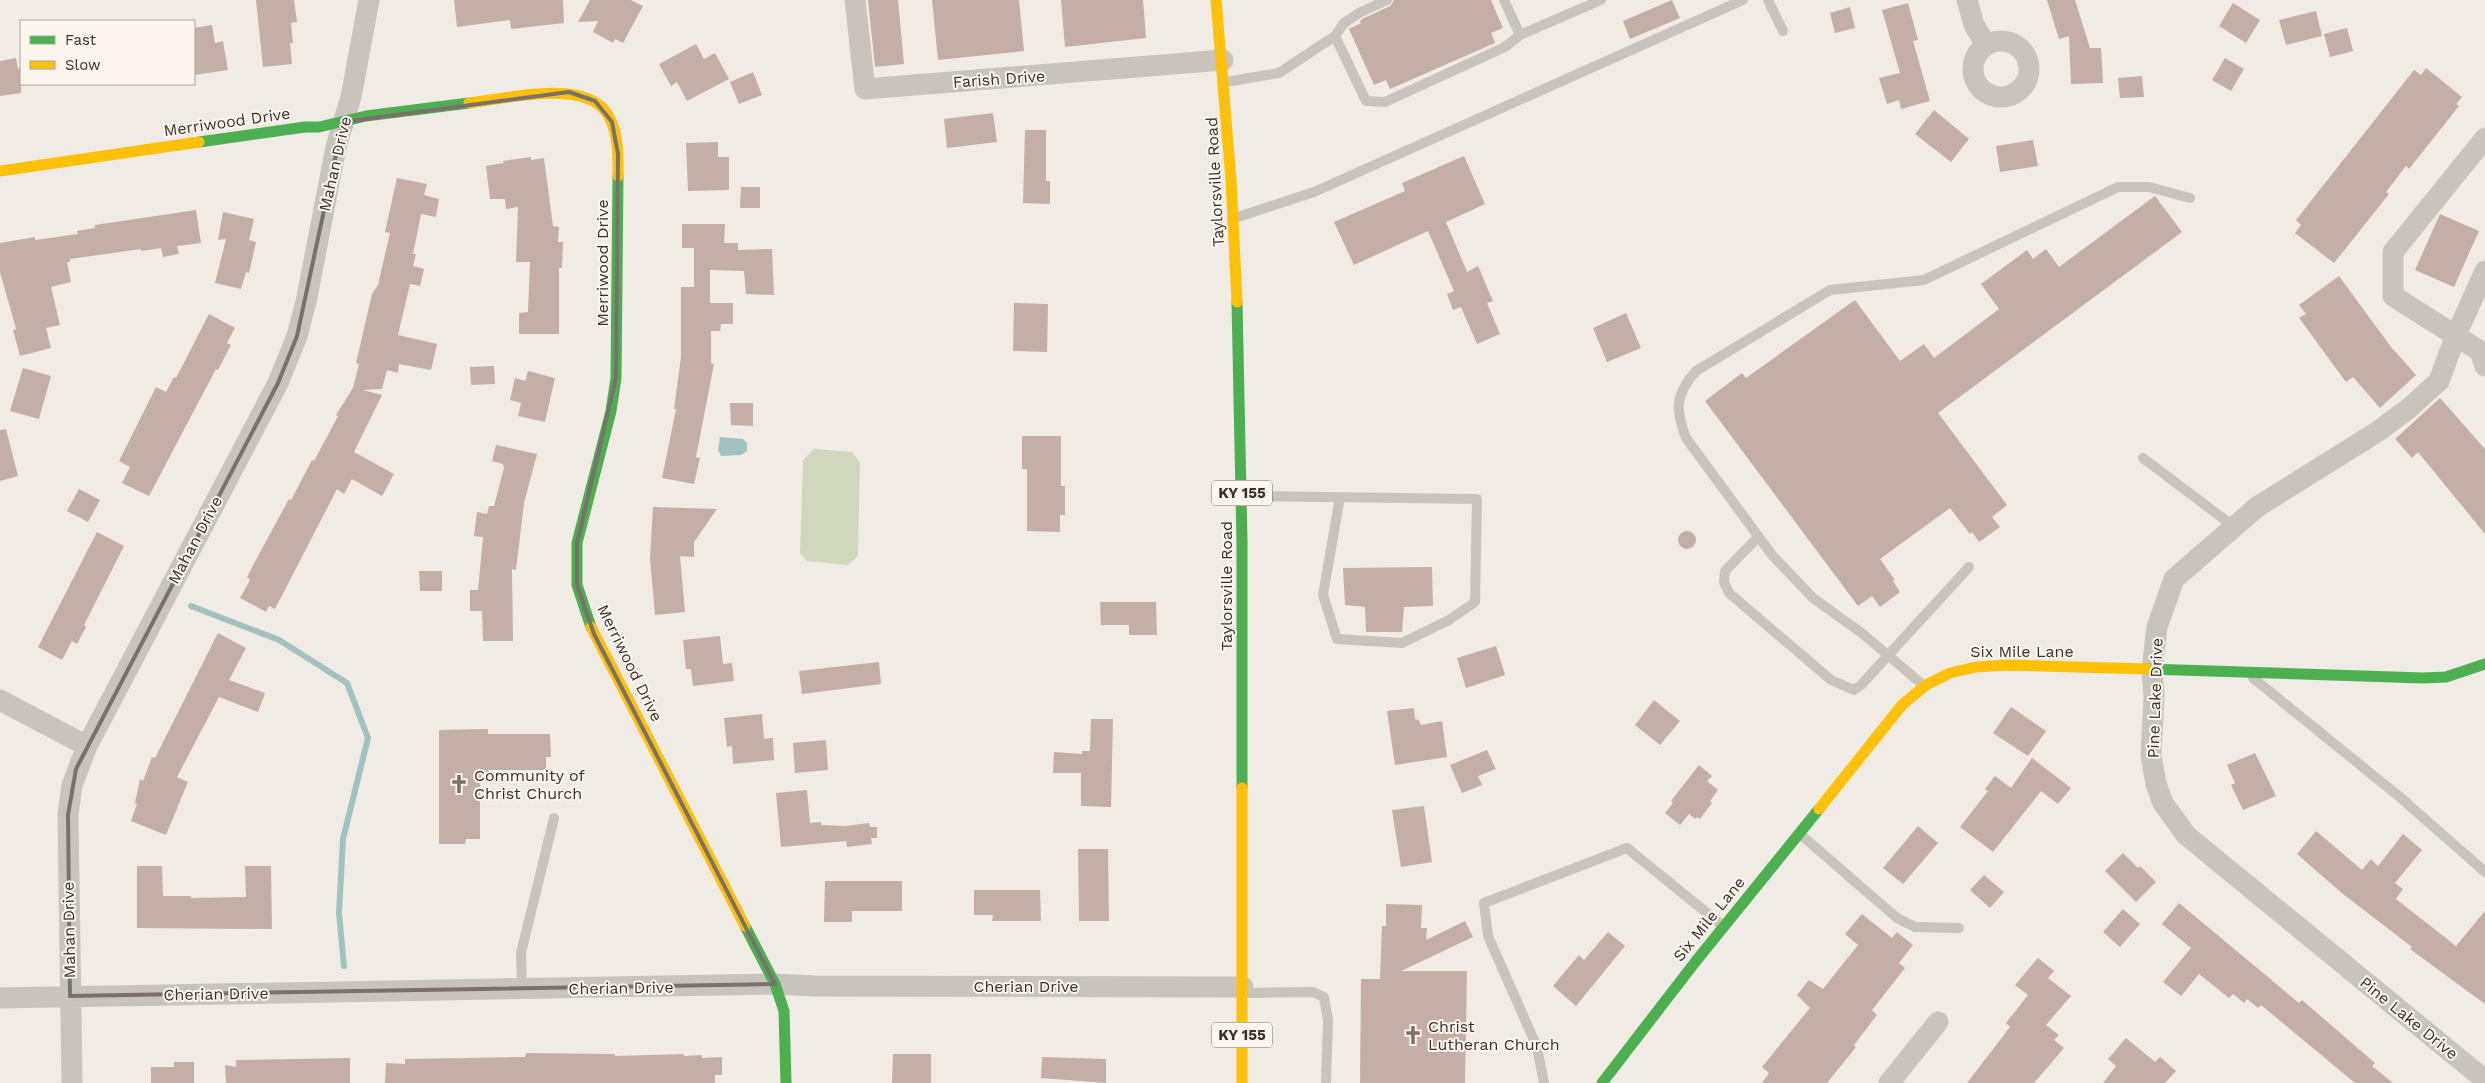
<svg xmlns="http://www.w3.org/2000/svg" width="2485" height="1083" font-family="'Work Sans',sans-serif">
<style>
.green{fill:#d1d6bf}
.water{fill:#a1c2c1}
.lines{fill:none;stroke-linecap:round;stroke-linejoin:round}
.stream{stroke:#a1c2c1;stroke-width:6}
.building{fill:#c3afa7}
.lane{stroke:#c9c3be;stroke-width:10}
.street{stroke:#c9c3be;stroke-width:21}
.fast{stroke:#4caf50;stroke-width:11}
.slow{stroke:#ffc107;stroke-width:11}
.marked{fill:none;stroke:#7a716c;stroke-width:4;stroke-linejoin:round}
.labels{text-anchor:middle;dominant-baseline:central;stroke-width:4;stroke-linejoin:round;paint-order:stroke}
.shield{fill:#fbf5ee;stroke:#756b66;stroke-width:1}
.shield-label{font-size:15px;font-weight:bold;fill:#3b302b}
.street-label{font-size:16px;fill:#3b302b;stroke:#fbf5ee}
.poi-label{font-size:16px;fill:#3b302b;stroke:#fbf5ee;text-anchor:start}
</style>
<rect width="100%" height="100%" fill="#f0ebe5"/>
<path class="green" d="M814,449L852,452L860,462L858,556L848,565L807,561L800,553L803,460Z"/>
<path class="water" d="M720,437L743,439L747,443V451L741,455L721,456L718,450Z"/>
<g class="lines">
<path class="stream" d="M191,606L279,640L347,683L368,738L343,839L339,913L344,966"/>
</g>
<path class="building" d="M256,0H294L297,22L291,23L293,43H290L292,64L263,67Z
M454,0H563L564,23L511,29L510,20L457,27Z
M590,0H631L643,6L623,43L615,39L613,43L593,32L598,21L578,22Z
M868,0H898L904,64L875,67Z
M932,0H1019L1024,51L938,60Z
M1061,0H1143L1146,38L1065,47Z
M1394,0H1491L1503,28L1491,33L1495,43L1390,89L1386,80L1374,85L1349,29L1361,23L1360,21L1362,19L1390,6Z
M1672,0L1680,18L1630,39L1623,21Z
M2047,0H2075L2090,48H2101L2103,83L2071,84L2069,36L2059,39Z
M1908,3L1918,40L1913,41L1930,101L1901,109L1899,100L1887,104L1879,78L1900,73L1882,10Z
M2233,3L2260,20L2246,43L2219,26Z
M1850,7L1855,28L1835,33L1830,13Z
M2316,11L2322,36L2286,45L2279,20Z
M212,25L215,43L223,41L228,70L194,75V28Z
M2347,28L2353,51L2330,57L2324,34Z
M696,44L704,59L715,53L729,79L687,101L677,82L671,86L659,64Z
M16,58L18,69L21,68V93L0,96V61Z
M2225,58L2244,69L2231,91L2212,80Z
M2426,68L2462,97L2456,104L2459,106L2409,169L2406,166L2386,192L2389,194L2334,263L2295,233L2301,225L2296,220L2414,70L2421,75Z
M753,72L762,95L739,104L730,82Z
M2142,76L2144,97L2120,98L2118,78Z
M1934,110L1969,139L1951,162L1915,134Z
M993,113L997,142L947,148L944,119Z
M1025,130H1046V181H1050V204L1023,203Z
M2033,140L2038,166L2000,172L1996,146Z
M718,142V157H729V190L688,191L686,143Z
M1464,156L1485,204L1446,222L1467,272L1478,266L1493,301L1487,303L1500,334L1477,344L1461,307L1453,310L1447,294L1454,291L1428,231L1354,265L1334,222L1405,191L1402,183Z
M531,157V160L544,158L553,226L559,227L558,242H563L562,268H559V334H519V313L528,312L530,262H516L518,207L506,209L505,199H490L486,166L504,163L503,161Z
M397,178L427,184L424,195L439,199L436,217L421,214L413,254H416L413,266L424,269L420,286L410,284L398,335L437,344L431,370L399,364L398,373L387,370L382,389L363,390L382,395L354,452L394,474L382,496L352,479L344,494L337,489L275,609L269,606L266,612L240,598L250,580L247,577L258,556L289,499L291,500L312,460L314,461L338,416L336,415L353,388L359,364L356,363L372,294L378,285L390,233L385,232Z
M741,187H760V208H740Z
M2155,196L2182,232L1938,413L2007,505L1992,517L2000,527L1979,542L1972,532L1970,534L1950,508L1880,559L1895,580L1893,581L1900,592L1880,607L1872,596L1858,606L1705,401L1742,373L1746,378L1855,300L1900,361L1924,344L1934,358L1999,309L1981,284L2027,250L2033,259L2046,249L2059,267Z
M196,210L201,243L177,246L179,254L163,257L161,248L141,251V249L70,259V262H67L71,282L51,287L60,325L46,328L51,348L20,356L13,330L16,329L0,272V243L35,237V240L78,234L77,231L95,228V225Z
M223,212L254,219L249,240L256,242L249,273L246,272L241,289L215,283L226,239L218,240Z
M2440,214L2479,231L2454,287L2415,270Z
M682,224H725L724,243H738V250L772,249L774,295L746,294L744,271L710,270V303H733V324H721L720,331H711V363L714,364L696,457L700,458L694,484L662,478L676,409H674L681,357V287H694V248H682Z
M2339,276L2391,347L2416,375L2380,408L2353,377L2346,382L2299,318L2306,314L2299,305Z
M1014,303L1048,304L1047,352L1013,351Z
M1626,313L1641,348L1607,362L1593,328Z
M209,314L235,328L227,343L231,345L218,370L216,369L149,496L122,483L130,467L119,461L156,387L166,392L174,377L176,378Z
M494,366L495,384L471,385L470,367Z
M23,368L51,376L39,419L10,411Z
M528,371L555,378L545,422L518,416L521,403L510,400L515,378L525,381Z
M2440,398L2485,449V534L2418,452L2412,458L2395,439Z
M730,403H753V426L731,425Z
M6,429L18,476L0,481V430Z
M1022,436H1061V486H1065V515H1060V532L1027,531V469H1022Z
M496,445L537,454L524,503L516,570L512,569L513,641H483L482,611H470V590H478L483,537L474,536L477,512L487,514L489,506H494L504,468L503,464L492,461Z
M79,489L100,500L88,522L67,511Z
M653,507L717,509L694,542V557L680,556L685,612L655,615L650,559Z
M1678 540a9 9 0 1 1 18 0a9 9 0 1 1-18 0Z
M97,532L124,546L84,625L86,627L77,644L72,641L62,660L38,647Z
M1432,567L1433,606L1404,607L1402,632H1366L1365,607L1345,605L1343,568Z
M419,571H442V591H420Z
M1100,602H1156L1157,635H1129V625H1101Z
M218,633L246,648L229,680L265,693L258,712L219,697L177,777L188,782L166,835L131,821L137,804L135,803L140,779L143,781L152,757L155,758Z
M720,636L723,664L732,663L734,681L693,686L691,669H686L683,640Z
M1496,646L1505,675L1466,688L1457,658Z
M879,662L881,684L802,694L799,671Z
M1654,700L1680,721L1660,745L1635,725Z
M2011,707L2046,731L2028,756L1993,733Z
M1414,708L1415,719L1419,720L1421,725L1442,721L1447,757L1395,765L1387,711Z
M762,714L764,739L773,738L774,760L733,764L732,746L727,747L724,718Z
M1091,719H1113L1111,807L1081,806V773H1053L1054,752L1082,754V751H1090Z
M488,729V734H550L551,757H546V770H488L489,779H480V839H466L465,844H439V730Z
M826,740L828,770L795,773L793,743Z
M1487,750L1496,769L1478,776L1482,785L1462,793L1450,765Z
M2255,753L2276,796L2243,810L2231,785L2235,783L2227,765Z
M2032,758L2071,788L2058,804L2041,791L1993,852L1960,827L1988,791L1985,789L1995,776L2011,788Z
M1699,765L1712,776L1707,781L1718,790L1710,801L1712,803L1700,819L1697,817L1695,819L1689,814L1680,825L1665,813L1673,803L1671,801Z
M807,790L810,823L821,822V825L846,826L869,823L870,827H877V838H871L872,844L847,847L846,841L781,847L776,793Z
M1424,806L1432,862L1401,867L1392,810Z
M1918,826L1938,843L1903,884L1883,868Z
M2316,831L2362,870L2371,859L2378,866L2403,834L2422,850L2395,883L2403,889L2396,899L2456,946L2485,911V1004L2410,949L2412,947L2343,894L2297,854Z
M1078,849H1108L1109,921H1079Z
M2123,853L2138,868L2140,866L2156,882L2136,902L2105,871Z
M137,866H162L163,896H191V898L246,897L245,866H271L272,929L137,928Z
M1984,875L2004,892L1990,908L1970,890Z
M825,881H902V911H852V922H824Z
M974,890H1040L1041,921H992L993,915H974Z
M2179,903L2299,1003L2302,1000L2375,1063L2372,1066L2393,1083H2355L2261,1005L2258,1008L2247,999L2244,1003L2233,994L2229,998L2199,974L2181,996L2163,982L2191,948L2162,924Z
M1386,904L1422,905L1421,928H1427L1426,940L1465,921L1473,937L1401,971H1467L1465,1083H1360L1361,979H1380L1382,926H1386Z
M2123,909L2140,924L2120,947L2103,932Z
M1862,914L1892,938L1897,932L1913,945L1899,963L1905,968L1872,1010L1877,1015L1854,1045L1856,1047L1827,1083H1762L1769,1073L1762,1067L1810,1008L1797,995L1809,980L1823,989L1858,945L1845,934Z
M1608,932L1625,946L1576,1006L1553,986L1579,955L1584,960Z
M2038,958L2054,971L2048,978L2071,996L2046,1025L2059,1035L2054,1040L2064,1048L2034,1083H1967L2010,1027L2006,1023L2028,995L2015,985Z
M2126,1038L2155,1062L2160,1057L2176,1071L2165,1083H2103L2116,1066L2108,1059Z
M526,1053L615,1054V1056L684,1054V1056L702,1055V1058L722,1057V1075H715V1083H385L386,1063L405,1064V1059L525,1057Z
M893,1054H931V1083H892Z
M1042,1057L1106,1059V1083L1041,1078Z
M350,1058V1083H226L225,1065L236,1067V1060Z
M174,1062H194V1083H151V1067H174Z"/>
<g class="lines">
<path class="lane" d="M1504,0L1520,35
M1768,0L1783,31
M1335,36L1366,101L1385,102L1505,47L1520,35L1601,0
M1226,82L1279,73L1335,36L1344,23L1359,13L1387,0
M1235,218L1314,192L1743,0
M2143,458L2233,526
M1243,496L1477,499L1475,602L1449,620L1402,643L1337,639L1323,595L1340,497
M1758,537L1725,571L1724,582L1729,593L1831,680L1854,690L1861,685L1969,567
M2253,678L2401,798L2485,872
M1923,685L1863,634L1813,598L1772,555L1686,438C1675,409 1675,395 1696,371L1830,290L1924,280L2118,187H2149L2190,198
M1800,834L1897,918L1915,927L1959,928
M522,989L521,953L554,818
M1243,993L1313,992L1324,997L1328,1020L1326,1083
M1544,1083L1537,1047L1488,936L1484,903L1627,848L1723,926"/>
<path class="street" d="M855,0L865,89L1223,60
M1967,0L1974,25L1986,45
M1973 69a28 28 0 1 1 56 0a28 28 0 1 1-56 0Z
M2485,138L2393,252V296L2480,351L2485,366
M2485,271L2456,335L2439,381L2408,409L2377,432L2257,507L2174,579L2157,627L2152,670L2154,696L2151,755L2156,784L2163,803L2186,835L2485,1080
M0,700L87,746
M0,998L775,984L816,986L1243,987
M72,1083L68,815L72,785L87,746L278,383L297,336L306,302L336,147L351,97L369,0
M1889,1083L1938,1022"/>
<path class="fast" d="M199,142L305,127H319L366,116L469,103
M1237,302L1242,543V788
M591,627L577,585V543L611,411L616,378L618,176
M2148,669L2423,678L2446,677L2485,664
M745,926L775,984L784,1011L786,1083
M1602,1083L1696,961L1819,809"/>
<path class="slow" d="M1216,0L1231,180L1237,302
M469,103C504,99 582,79 606,112C619,131 618,155 618,176
M0,171L199,142
M591,627L745,926
M1242,788V1083
M1819,809L1902,705L1926,685L1950,673L1976,667L2007,665L2148,669"/>
</g>
<path class="marked" d="M569,92L595,101L612,122L618,154L616,378L577,543V585L594,634L775,984L70,996L68,815L76,769L278,383L297,336L343,122Z"/>
<defs>
<g id="church-bare" transform="scale(1.5)"><path d="M-1.2-6h2.4v3.5h3.3v2.4h-3.3V6h-2.4V-.1h-3.3v-2.4h3.3Z" fill="#7a716c" stroke="#fbf5ee" stroke-width="2.5" paint-order="stroke"/></g>
</defs>
<g fill-rule="evenodd">
<use href="#church-bare" x="459" y="784"/>
<use href="#church-bare" x="1413" y="1035"/>
</g>
<g class="labels">
<g class="shield">
<rect x="1212" y="480.5" width="60" height="25" rx="4"/>
<rect x="1212" y="1022.5" width="60" height="25" rx="4"/>
</g>
<g class="shield-label">
<text x="1242" y="493">KY 155</text>
<text x="1242" y="1035">KY 155</text>
</g>
<g class="street-label">
<text transform="translate(999 79) rotate(-4)">Farish Drive</text>
<text transform="translate(227 122) rotate(-8)">Merriwood Drive</text>
<text transform="translate(335 164) rotate(-77)">Mahan Drive</text>
<text transform="translate(1215 182) rotate(-93)">Taylorsville Road</text>
<text transform="translate(602 263) rotate(-90)">Merriwood Drive</text>
<text transform="translate(195 540) rotate(-62)">Mahan Drive</text>
<text transform="translate(1226 586) rotate(-90)">Taylorsville Road</text>
<text x="2022" y="651">Six Mile Lane</text>
<text transform="translate(630 663) rotate(64)">Merriwood Drive</text>
<text transform="translate(2155 698) rotate(-88)">Pine Lake Drive</text>
<text transform="translate(1709 919) rotate(-51)">Six Mile Lane</text>
<text transform="translate(69 930) rotate(-91)">Mahan Drive</text>
<text x="1026" y="986">Cherian Drive</text>
<text transform="translate(621 988) rotate(-1)">Cherian Drive</text>
<text transform="translate(216 994) rotate(-1)">Cherian Drive</text>
<text transform="translate(2409 1018) rotate(39)">Pine Lake Drive</text>
</g>
<g class="poi-label">
<text x="474" y="775">Community of<tspan x="474" dy="18">Christ Church</tspan></text>
<text x="1428" y="1026">Christ<tspan x="1428" dy="18">Lutheran Church</tspan></text>
</g>
</g>
<rect x="20" y="20" width="175" height="65" fill="#fbf5ee" stroke="#aea6a0"/>
<rect x="30" y="36" width="25" height="8" fill="#4caf50" stroke="#aea6a0"/>
<text x="65" y="45" font-size="15" fill="#3b302b">Fast</text>
<rect x="30" y="61" width="25" height="8" fill="#ffc107" stroke="#aea6a0"/>
<text x="65" y="70" font-size="15" fill="#3b302b">Slow</text>
</svg>
